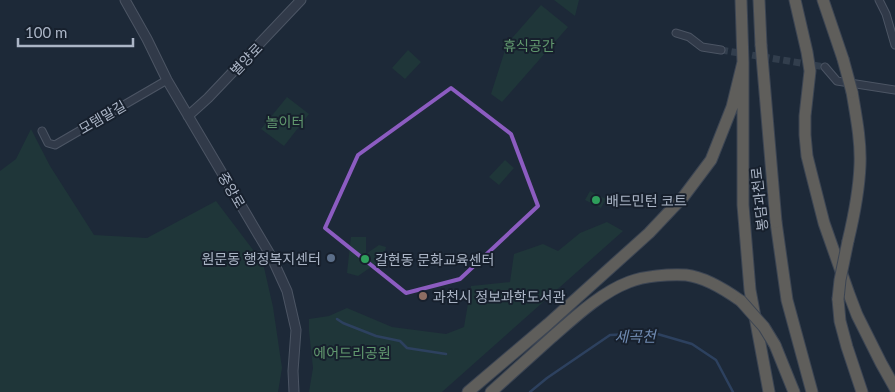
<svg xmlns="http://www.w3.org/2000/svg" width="895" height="392" font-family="Lato,'Noto Sans KR',sans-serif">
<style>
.green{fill:#1f3639}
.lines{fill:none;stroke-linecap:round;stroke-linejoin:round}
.stream{stroke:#2d415f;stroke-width:2.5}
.minor-tunnel{stroke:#323e4d;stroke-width:7;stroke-dasharray:7 3.5;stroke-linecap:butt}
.minor-casing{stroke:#4c5564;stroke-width:9}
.tertiary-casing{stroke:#4c5564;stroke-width:11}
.trunk-casing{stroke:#3c4553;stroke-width:13}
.minor{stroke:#313a49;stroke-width:7}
.tertiary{stroke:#313a49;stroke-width:9}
.trunk{stroke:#5f5e5b;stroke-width:11}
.trunk-bridge-casing{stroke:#3c4553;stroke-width:13;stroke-linecap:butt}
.trunk-bridge{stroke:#5f5e5b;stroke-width:11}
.marked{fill:none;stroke:#8c5cc1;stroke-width:4;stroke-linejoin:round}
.leisure-dot{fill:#2e9e5b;stroke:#17202d;stroke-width:2}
.service-dot{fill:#5c6f8a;stroke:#17202d;stroke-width:2}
.education-dot{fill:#8d6e63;stroke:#17202d;stroke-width:2}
.labels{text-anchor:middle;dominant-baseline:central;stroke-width:4;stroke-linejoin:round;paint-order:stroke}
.park-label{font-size:14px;fill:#61986e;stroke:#17202d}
.street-label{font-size:14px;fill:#abb5c6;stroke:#17202d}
.poi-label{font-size:14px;fill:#abb5c6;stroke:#17202d;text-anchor:start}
.water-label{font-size:15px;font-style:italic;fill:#708bb2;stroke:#17202d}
</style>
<rect width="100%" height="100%" fill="#1d2938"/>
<path class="green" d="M554,0H579L575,16Z
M541,5L568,27L502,102L491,94L507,44Z
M408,50L421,62L405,79L392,68Z
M287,97L309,114L284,146L261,129Z
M31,129L50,166L94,235L147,238L216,201L263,263L273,307L282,368L278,392H0V171L16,159Z
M505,160L514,168L499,185L489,177Z
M590,191L606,199L601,208L585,200Z
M607,222L623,231L442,392H309L313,368L309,331V319L329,316L347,308L392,327L446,334L464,327L471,286L510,282L514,254L543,244L558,251L580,233Z
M351,237H366V254L379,245L386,247L384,255L377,263L358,276L347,273Z"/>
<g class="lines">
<path class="stream" d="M337,319L343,323L376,336L400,341L407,348L446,354
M530,392L547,378L610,335L654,333L692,344L716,360L733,392"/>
<path class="minor-tunnel" d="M721,50L825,67"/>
<g class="minor-casing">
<path id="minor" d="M879,0L886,14L895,45
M676,33L689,37L702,47L721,50
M825,67L837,81L895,90
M42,131L48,143L55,145L167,80"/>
</g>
<g class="tertiary-casing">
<path id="tertiary" d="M125,0L147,39L167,80L271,256L287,291L296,330L293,371L294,392
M188,116L208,98L301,0"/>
</g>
<g class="trunk-casing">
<path id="trunk" d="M741,0L743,62V205L750,290L769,392
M759,0L761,45
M795,0L807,52L810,71L805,116V135L807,156L811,172L824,223L849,294L857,315L881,363L895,388
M823,0L843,59
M776,222L787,300L812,392
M848,241C854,216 859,191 860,165C861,140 856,116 852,92
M838,299L840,321L847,347L862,392
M775,345L794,392
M468,392L548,324L649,233L684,196L711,160L732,107L743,62
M491,392C511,374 531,356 551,338C574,318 600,293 629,282C644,276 669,274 686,275C704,277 727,291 741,301"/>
</g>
<use href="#minor" class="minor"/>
<use href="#tertiary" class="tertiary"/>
<use href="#trunk" class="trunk"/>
<g class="trunk-bridge-casing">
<path id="trunk-bridge" d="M761,45L776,222
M843,59L852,92
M838,299L840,280L848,241
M741,301L764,327L775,345"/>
</g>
<use href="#trunk-bridge" class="trunk-bridge"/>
</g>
<path class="marked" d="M451,88L511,134L538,206L460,279L406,293L325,228L358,155Z"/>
<g class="leisure-dot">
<circle cx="596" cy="200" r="5"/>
<circle cx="365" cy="259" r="5"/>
</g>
<circle class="service-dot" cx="331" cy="258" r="5"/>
<circle class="education-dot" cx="423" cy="296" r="5"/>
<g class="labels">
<g class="park-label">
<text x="529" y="45">휴식공간</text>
<text x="285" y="121">놀이터</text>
<text x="352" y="352">에어드리공원</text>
</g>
<g class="street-label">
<text transform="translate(246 59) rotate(-46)">별양로</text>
<text transform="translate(102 117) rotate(-30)">모템말길</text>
<text transform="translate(232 190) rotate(60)">중앙로</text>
<text transform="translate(759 199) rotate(-96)">봉담과천로</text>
</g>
<g class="poi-label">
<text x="606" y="200">배드민턴 코트</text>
<text x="321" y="258" text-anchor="end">원문동 행정복지센터</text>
<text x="375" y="259">갈현동 문화교육센터</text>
<text x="433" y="296">과천시 정보과학도서관</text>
</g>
<g class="water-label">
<text transform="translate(635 336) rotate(-1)">세곡천</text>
</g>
</g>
<path d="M18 38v8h115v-8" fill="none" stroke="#abb5c6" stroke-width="2.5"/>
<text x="25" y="38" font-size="15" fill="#abb5c6" stroke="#17202d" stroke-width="4" paint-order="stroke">100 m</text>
</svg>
